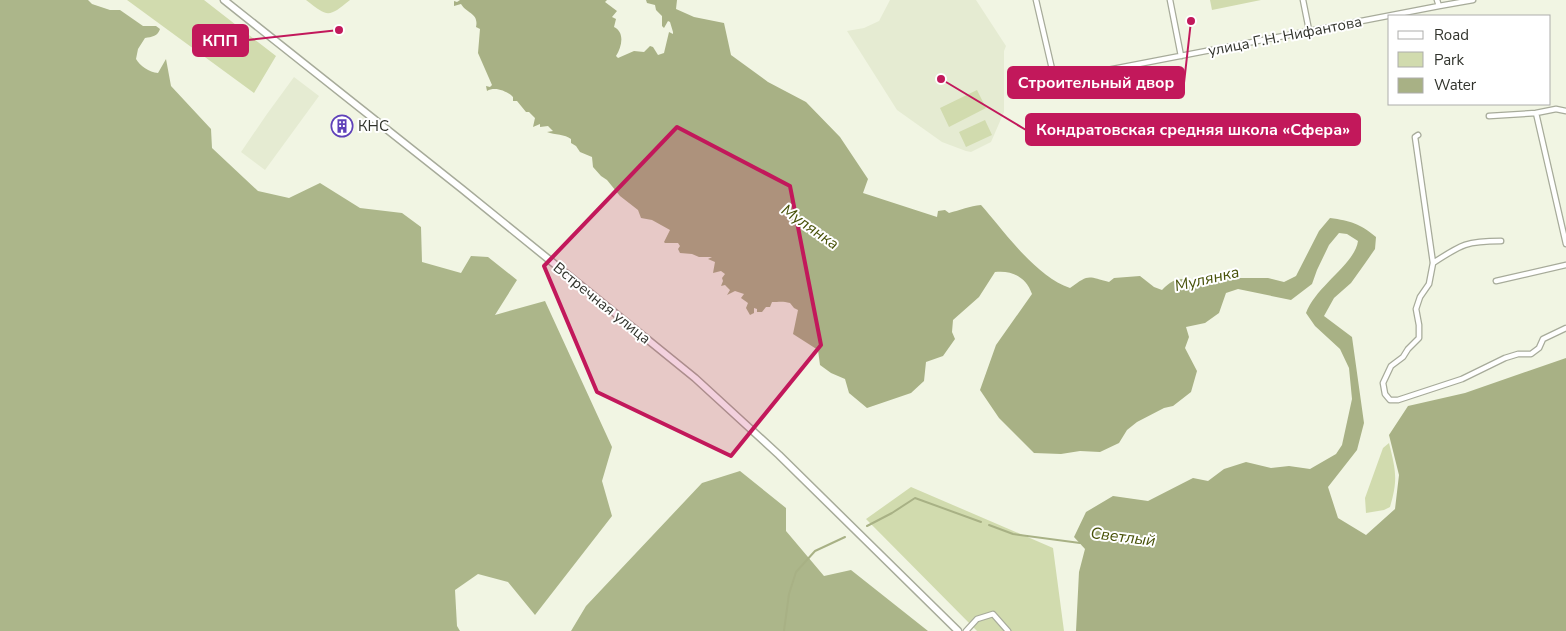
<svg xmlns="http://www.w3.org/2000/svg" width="1566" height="631" font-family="'Nunito Sans',sans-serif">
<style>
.built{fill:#e5ebd2}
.green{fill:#d1dbae}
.forest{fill:#acb68a}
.water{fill:#a8b185}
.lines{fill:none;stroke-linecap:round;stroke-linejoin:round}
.stream{stroke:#a8b185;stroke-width:2}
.street-casing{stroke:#a7ab9a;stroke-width:7}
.secondary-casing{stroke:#a7ab9a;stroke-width:9}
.street{stroke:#fff;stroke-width:4.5}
.secondary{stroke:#fff;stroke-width:6}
.marked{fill:#c2185b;fill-opacity:0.2;stroke:#c2185b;stroke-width:4;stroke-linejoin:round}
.labels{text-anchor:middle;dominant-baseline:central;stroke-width:4;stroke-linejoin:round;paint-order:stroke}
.street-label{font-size:15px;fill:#31332c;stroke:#fff}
.poi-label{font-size:15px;fill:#31332c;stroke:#fff;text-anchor:start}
.water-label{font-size:16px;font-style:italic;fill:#485209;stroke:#fff}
.leader{fill:none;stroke:#c2185b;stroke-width:2}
.callout-dot{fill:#c2185b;stroke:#fff;stroke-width:2}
.callout{fill:#c2185b;stroke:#c2185b;stroke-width:2}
.callout-label{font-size:16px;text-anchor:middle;font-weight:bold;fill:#fff}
</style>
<rect width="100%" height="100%" fill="#f1f5e3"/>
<path class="built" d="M890,0H976L1006,46L1004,51V112L991,142L971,152L966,151L942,142L897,110L847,31L864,28L879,21Z
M294,77L319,96L265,170L241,152L267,114Z"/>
<path class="green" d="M127,0H204L276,56L254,93Z
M306,0H350C328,18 328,17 306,0Z
M1210,0H1261L1212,10Z
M977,90L986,108L949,127L940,108Z
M985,120L992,135L966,147L959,132Z
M1389,443C1396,471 1398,480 1390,507L1384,510L1366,513L1365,498L1383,448Z
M911,487L1053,548L1064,631H977L866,519Z"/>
<path class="forest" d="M0,0H88L92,4L110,10H120L143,26H156L160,29C158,36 152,37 145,38L138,49L136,59C140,66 149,72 158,73L166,59L171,86L211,129L212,148L258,191L289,198L320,183L360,208L402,213L421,227L422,262L461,273L471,256L488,257L517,280L495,315L545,301L612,447L602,481L612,516L535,615L508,582L478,574L455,590L457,626L460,631H0Z
M740,471L786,508V531L824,576L851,570L928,631H571L586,606L702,483Z"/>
<path class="water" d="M460,0H607L605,2L617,11L612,17L616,19L614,27C625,32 622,47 616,56L618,58L634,51L644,52L650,46L653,47L658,55L664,53L669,32L673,34V32L670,22L668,21L664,28L662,26V16L656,10L655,5L647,3L646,0H677L676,9L694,17L724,23L731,55L768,82L806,102L840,137L868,179L863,193L937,217L938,211L945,210L949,213C960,210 970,206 981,205C1005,232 1035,276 1070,288C1089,274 1087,276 1109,282L1114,278L1140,276L1154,287L1162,290C1177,274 1187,278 1205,286L1228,278H1268L1284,282L1296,276L1319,231L1330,218C1351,221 1359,223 1376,237L1375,249L1366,262L1351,283L1334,298L1324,316L1352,337L1364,423L1357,450L1328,487L1338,518L1366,535L1395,509L1399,475L1389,435L1408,406L1465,393L1566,358V631H1076L1079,572L1085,549L1074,537L1086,512L1113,496L1148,501L1193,478L1208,481L1224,469L1246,462L1271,468L1289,466L1310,469L1336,454L1342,445L1352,399L1349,368L1340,349L1315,326L1306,313C1316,286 1355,264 1358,241L1347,234L1339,233L1329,245L1317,270L1312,284L1291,300L1238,289L1226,293L1219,313L1205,323L1186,327L1189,337L1185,348L1197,371L1191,392L1173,406L1164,408L1137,422L1127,430L1119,443L1100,452L1080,451L1061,454L1034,453L999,418L980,390L996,345L1032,294C1026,277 1012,270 995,272L979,297L953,320L952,332L955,339L943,356L926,362L924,381L911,393L867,408L849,393L845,379L831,373L820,365L818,350L793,334L798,310L794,308L790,303C783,301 779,302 772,302L770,307H766L762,312H757V309L754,308V313L750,315L746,308L748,303L741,298L744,294L735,291L727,295L730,290L725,285L721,286L723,281L722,278L725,274L721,271L713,273L715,262L708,259L712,257H699L692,254L680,253L678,249L680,246L678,243H665L664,242L670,230L652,220L641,218L638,210L620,196L607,180L601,176L593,167L592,157L580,152L576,146L571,143V139C565,134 555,135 547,132L553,131L548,126L540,127V124L533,127L535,118L529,112H526L517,101H513V97C507,91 495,86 487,91L486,86L490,87L492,85L478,53L480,29L476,27C479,13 467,14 461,4L454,6V1L457,2Z"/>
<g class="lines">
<path class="stream" d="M989,525L1013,534L1080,543
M867,526L892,513L915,498L981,522
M784,631L789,594L796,572L815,551L845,537"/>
<g class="street-casing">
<path id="street" d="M1036,0L1052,69L1058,77L1066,78L1439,6L1437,0
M1170,0L1181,56
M1303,0L1309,30
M1439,6L1473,0
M1536,113L1566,244
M1489,116L1536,113L1556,109L1566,111
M1418,135L1415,137L1433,263L1429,284L1420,297L1416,309L1419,325V338L1408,349L1403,357L1391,366L1383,383L1385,394L1390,400H1398L1462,379L1505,358L1518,354H1531L1539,348L1543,339L1566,328
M1433,263C1462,244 1467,241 1501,241
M1496,281L1566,265
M966,631L977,619L993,614L1008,631"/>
</g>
<g class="secondary-casing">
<path id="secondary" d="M224,0L462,189L695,378L779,455L958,631"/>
</g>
<use href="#street" class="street"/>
<use href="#secondary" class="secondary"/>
</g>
<path class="marked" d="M677,127L790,186L821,345L731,456L597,392L544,266Z"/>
<defs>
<g id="building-ring" transform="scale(1.125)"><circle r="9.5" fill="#fff" stroke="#5f41b9" stroke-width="1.5"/><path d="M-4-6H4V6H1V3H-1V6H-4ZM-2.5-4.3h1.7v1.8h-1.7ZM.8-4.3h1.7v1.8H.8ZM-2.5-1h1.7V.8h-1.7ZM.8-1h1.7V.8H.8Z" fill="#5f41b9"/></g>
</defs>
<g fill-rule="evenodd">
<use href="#building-ring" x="342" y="126"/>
</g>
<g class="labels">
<g class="street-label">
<text transform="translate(1285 36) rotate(-11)">улица Г.Н. Нифантова</text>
<text transform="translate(602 303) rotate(39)">Встречная улица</text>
</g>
<g class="poi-label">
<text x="358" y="126">КНС</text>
</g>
<g class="water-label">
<text transform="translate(810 227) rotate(35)">Мулянка</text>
<text transform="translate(1207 279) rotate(-13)">Мулянка</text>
<text transform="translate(1123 537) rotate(7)">Светлый</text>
</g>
</g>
<path class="leader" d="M339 30L248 40M1191 21L1184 83M941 79L1026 130"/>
<g class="callout-dot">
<circle cx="339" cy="30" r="5"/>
<circle cx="1191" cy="21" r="5"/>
<circle cx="941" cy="79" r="5"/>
</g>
<g class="callout">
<rect x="193" y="25" width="55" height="31" rx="5"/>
<rect x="1008" y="67" width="176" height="31" rx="5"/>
<rect x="1026" y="114" width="334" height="31" rx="5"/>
</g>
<g class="callout-label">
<text x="220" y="46">КПП</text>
<text x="1096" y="88">Строительный двор</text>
<text x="1193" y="135">Кондратовская средняя школа «Сфера»</text>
</g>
<rect x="1388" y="15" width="162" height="90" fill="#ffffff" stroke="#adadab"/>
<rect x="1398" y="31" width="25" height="8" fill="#ffffff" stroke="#adadab"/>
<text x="1434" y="40" font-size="15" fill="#31332c">Road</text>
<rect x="1398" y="52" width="25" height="15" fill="#d1dbae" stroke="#adadab"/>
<text x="1434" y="65" font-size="15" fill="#31332c">Park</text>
<rect x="1398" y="78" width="25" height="15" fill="#a8b185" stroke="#adadab"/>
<text x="1434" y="90" font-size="15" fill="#31332c">Water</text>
</svg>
